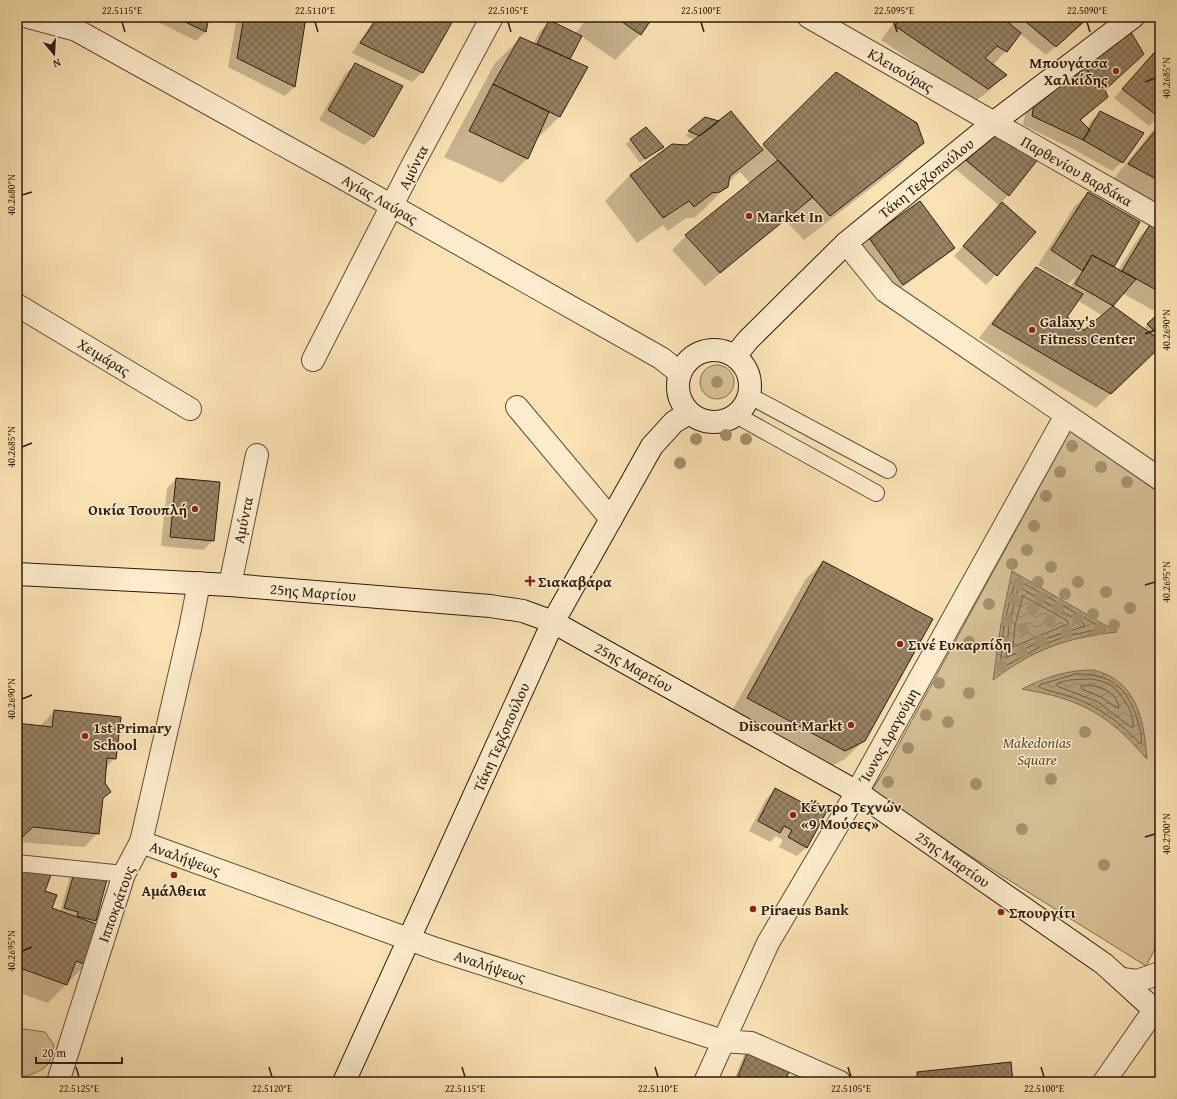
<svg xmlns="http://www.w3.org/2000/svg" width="1177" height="1099" font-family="'Gentium Book Plus',serif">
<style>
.green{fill:#d7c096;stroke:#816e52}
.water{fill:url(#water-waves);stroke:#7d6a4e}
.shadow{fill:#0003;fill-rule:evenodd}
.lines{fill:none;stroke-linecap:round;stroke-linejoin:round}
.shore{stroke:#705c44;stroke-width:1}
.building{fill:url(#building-cross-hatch);stroke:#2b1b0d}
.service-casing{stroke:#5f4d36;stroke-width:18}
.pedestrian-casing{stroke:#5f4d36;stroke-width:24}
.minor-casing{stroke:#5f4d36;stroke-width:24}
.tertiary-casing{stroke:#5f4d36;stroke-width:24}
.secondary-casing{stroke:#2b1b0d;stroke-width:24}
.service{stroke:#fceccd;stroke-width:16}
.pedestrian{stroke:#fceccd;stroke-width:22}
.minor{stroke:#fceccd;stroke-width:22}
.tertiary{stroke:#fceccd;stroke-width:22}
.secondary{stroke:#fceccd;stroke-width:22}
.tree{fill:#a5906e}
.ticks{fill:none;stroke:#2b1b0d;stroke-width:1.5}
.poi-dot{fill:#8f2418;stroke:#fceccd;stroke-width:1.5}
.labels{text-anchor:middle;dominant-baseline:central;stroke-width:3;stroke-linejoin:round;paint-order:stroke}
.poi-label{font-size:15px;font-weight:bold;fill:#2b1b0d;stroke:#fceccd;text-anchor:start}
.street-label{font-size:15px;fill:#2b1b0d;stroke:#fceccd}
.park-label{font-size:15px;font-style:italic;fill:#5f4d36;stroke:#fceccd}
.neatline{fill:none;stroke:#2b1b0d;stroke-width:1.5}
.ticks-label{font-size:10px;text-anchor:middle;fill:#2b1b0d}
</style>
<defs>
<pattern id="water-waves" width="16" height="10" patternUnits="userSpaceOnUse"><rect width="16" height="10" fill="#b49e7a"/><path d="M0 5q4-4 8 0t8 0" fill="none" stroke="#938062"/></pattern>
<pattern id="building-cross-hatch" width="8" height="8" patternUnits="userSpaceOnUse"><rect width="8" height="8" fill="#978263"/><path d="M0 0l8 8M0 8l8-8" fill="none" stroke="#7b6a50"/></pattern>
</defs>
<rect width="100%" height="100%" fill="#fae2b2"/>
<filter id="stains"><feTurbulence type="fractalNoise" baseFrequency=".005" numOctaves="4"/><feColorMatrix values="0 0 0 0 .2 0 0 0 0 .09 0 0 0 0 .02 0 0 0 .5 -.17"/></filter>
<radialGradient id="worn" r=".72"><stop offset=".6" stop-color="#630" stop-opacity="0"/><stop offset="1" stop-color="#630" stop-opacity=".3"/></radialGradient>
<path class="green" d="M700 382a17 17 0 1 1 34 0a17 17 0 1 1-34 0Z
M1070,431L1160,493V939L1146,966L870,793L886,768Z
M17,1028L45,1032L54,1045C51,1071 40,1071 17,1079Z"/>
<path class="water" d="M1012,571L1117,632C1066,638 1034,649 993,680L1001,624Z
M1093,670C1137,680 1144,720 1147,759C1108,714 1081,699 1022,689C1046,677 1067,670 1093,670Z"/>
<path class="shadow" d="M148,17H208L205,32L196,41Z
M237,17H305L294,87L285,96L228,67Z
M376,17H443L452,19L422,73L412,82L352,53Z
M566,17H576L572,21Z
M588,17H652L640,34L615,60L581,36L569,60L586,68L559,117L536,140L528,158L502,183L444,157L495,63L521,38L533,44L540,31L550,21L575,34Z
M847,17H855L852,20Z
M898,17H1000L1005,21L1009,17H1088L1046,55L1020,34L1006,51L993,65L1005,75L991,89L973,103L881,40Z
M1129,30L1143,54L1104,90L1107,96L1080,121L1087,129L1090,122L1100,112L1122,162L1112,171L1073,149L1023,125L1026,110Z
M1160,47V116L1149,126L1114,98Z
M355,65L374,136L364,145L319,120L345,74Z
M836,73L922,143L897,168L804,240L785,220L705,286L672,250L686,236L750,183L740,172L728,182L727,186L701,212L694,218H686L668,231L663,225L637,243L605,201L630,175L687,146L695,140L685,136L706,118L760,148Z
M1160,122V209L1110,183Z
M992,133L1008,195L1001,203L1035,233L986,285L954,256L1000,206L953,167Z
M631,139L662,147L640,163L626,144Z
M1089,193L1113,267L1118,270L1139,237L1153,223L1160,227V354L1156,350L1096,408L979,338L1022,282L1036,268L1070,288L1076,276L1068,284L1038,265L1074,207ZM1122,293L1160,314L1143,329L1111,307ZM1077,300L1103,316L1084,332L1066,317Z
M920,202L953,248L944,257L893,294L860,249L870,239Z
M176,479L213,540L204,550L161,546L167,488Z
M823,562L864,740L845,759L826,769L729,716L805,580Z
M54,711L115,758L105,768L104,783L110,792L102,800L98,833L84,847L17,842V724L40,726Z
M775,790L807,806L812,801L807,847L797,856L779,847L783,840L776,836L770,842L749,831L766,799Z
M17,869L43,891L51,909L60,912L70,876L75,871L95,921L92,923L86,964L48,1003L17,992Z
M749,1050L784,1082H738L734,1080L744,1055Z
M1010,1063L1012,1082H913V1078L917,1073Z"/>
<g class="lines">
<path class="shore" d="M1016,579L1099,626L1100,629L1067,636L1047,643L1000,669L1004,624Z
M1019,587L1084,624L1085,626L1045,639L1006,658L1009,625Z
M1023,596L1068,621V624L1013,647L1015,626Z
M1076,674C1110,674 1127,686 1137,719C1139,726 1143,736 1141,743H1139C1121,723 1098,706 1072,697C1063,694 1047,691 1039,687L1040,685Z
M1092,679C1097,680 1103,681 1108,684C1120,690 1135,713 1133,727H1131L1098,702L1057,686L1058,683L1070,680Z
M1083,685C1098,685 1117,691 1119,708H1117L1101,697L1082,689L1081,687Z"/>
</g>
<path class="building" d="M175,17H209L206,32Z
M244,17H306L295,87L237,58Z
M378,17H447L454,19L423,73L360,43Z
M615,17H653L641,35Z
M901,17H1002L1021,33L1007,52L997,46L985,58L1007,75L988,89L895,26Z
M1020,17H1089L1056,47Z
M549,20L582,36L570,59L537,44Z
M1129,29L1144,54L1105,90L1081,63Z
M520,37L588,67L560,117L493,84Z
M1160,46V116L1159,117L1122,89Z
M355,63L403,86L374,137L328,110Z
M1081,63L1105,90L1108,97L1080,120L1090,130L1083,140L1032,116L1035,99Z
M836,72L917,123L924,143L830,216L763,144Z
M493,84L549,112L528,159L469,131Z
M731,111L763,150L730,176L728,187L720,192L712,193L694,207L689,201L663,218L630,175L672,144L687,145Z
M1100,111L1144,133L1123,163L1083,140Z
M705,117L719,121L700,136L688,131Z
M1160,125V181L1128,164Z
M646,127L664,147L645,159L630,139Z
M992,132L1039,158L1009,196L962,157Z
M778,160L813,197L720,273L685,235Z
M1088,192L1140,222L1114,267L1092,255L1083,271L1051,250Z
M920,201L955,248L903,285L869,238Z
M1002,202L1036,232L997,276L963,246Z
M1152,221L1160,226V292L1122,271Z
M1092,255L1136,279L1113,306L1075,284Z
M1036,267L1083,294L1067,317L1084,330L1113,306L1160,340V347L1111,394L992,324Z
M1160,312V336L1147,324Z
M176,478L220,482L214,541L170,537Z
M823,561L933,619L865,741L845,751L747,698Z
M54,710L121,717L116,759L107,758L105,783L111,792L103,798L99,834L33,827L20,839L17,836V723L52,727Z
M775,788L809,806L812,800L828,809L807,848L788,837L792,830L784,826L780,833L758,821Z
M17,868L52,872L45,891L57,895L52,908L102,926L87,965L76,961L67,985L17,967Z
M75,870L107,879L96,921L77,916L78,912L64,908Z
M749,1049L791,1066L785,1082H753L738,1076Z
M1011,1062L1013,1082H918L917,1072Z"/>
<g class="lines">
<g class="service-casing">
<path id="service" d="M750,396L888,470
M736,415L876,493
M17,863L124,874"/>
</g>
<g class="pedestrian-casing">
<path id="pedestrian" d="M846,243L885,291L1160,479
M857,792L1066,415
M58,1082L124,874L141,842
M1104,1082L1155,1009"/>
</g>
<g class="minor-casing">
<path id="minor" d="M28,17L76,30L339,176L661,358L680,373
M17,305L190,409
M313,360L411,168L492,17
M517,407L611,519
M199,583L190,629L141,842L436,949L723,1041L751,1043L840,1082
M230,585L257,455
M705,1082L768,943L857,792"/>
</g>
<g class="tertiary-casing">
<path id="tertiary" d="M809,17L1160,218
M1122,979L1137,981L1160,973"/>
</g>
<g class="secondary-casing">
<path id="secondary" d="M678 386a36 36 0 1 1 72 0a36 36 0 1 1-72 0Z
M735,356L748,340L846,243L993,123L1133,17
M17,574L230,585L490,606L523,611L553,622L857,792L1104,964L1160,1015
M344,1082L553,622L652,446L674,422L689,413"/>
</g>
<use href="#service" class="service"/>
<use href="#pedestrian" class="pedestrian"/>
<use href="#minor" class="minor"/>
<use href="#tertiary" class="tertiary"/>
<use href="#secondary" class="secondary"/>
</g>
<g class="tree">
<circle cx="717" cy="382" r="6"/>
<circle cx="726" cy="435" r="6"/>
<circle cx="696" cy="439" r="6"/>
<circle cx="746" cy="439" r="6"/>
<circle cx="1072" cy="446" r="6"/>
<circle cx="680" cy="463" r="6"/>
<circle cx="1101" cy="467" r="6"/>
<circle cx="1060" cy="472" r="6"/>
<circle cx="1127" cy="482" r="6"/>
<circle cx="1046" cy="496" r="6"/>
<circle cx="1034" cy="526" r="6"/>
<circle cx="1027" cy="550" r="6"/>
<circle cx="1012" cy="564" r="6"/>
<circle cx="1051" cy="567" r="6"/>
<circle cx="1038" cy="582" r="6"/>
<circle cx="1078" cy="582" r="6"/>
<circle cx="1019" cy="584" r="6"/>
<circle cx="1106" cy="592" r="6"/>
<circle cx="1065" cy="594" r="6"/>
<circle cx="1040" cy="598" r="6"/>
<circle cx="1014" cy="599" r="6"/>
<circle cx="989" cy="604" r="6"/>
<circle cx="1058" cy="608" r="6"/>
<circle cx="1130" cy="608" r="6"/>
<circle cx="1033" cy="609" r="6"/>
<circle cx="1093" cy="614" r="6"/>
<circle cx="1078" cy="618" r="6"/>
<circle cx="1007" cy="621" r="6"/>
<circle cx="1050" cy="621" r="6"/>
<circle cx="1114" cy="625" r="6"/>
<circle cx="1023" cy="629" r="6"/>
<circle cx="1100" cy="629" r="6"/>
<circle cx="1067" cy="633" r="6"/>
<circle cx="1041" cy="641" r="6"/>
<circle cx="969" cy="642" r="6"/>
<circle cx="1005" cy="643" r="6"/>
<circle cx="1022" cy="653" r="6"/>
<circle cx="1001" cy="666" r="6"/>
<circle cx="939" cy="683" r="6"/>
<circle cx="969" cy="693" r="6"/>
<circle cx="926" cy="715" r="6"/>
<circle cx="948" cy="722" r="6"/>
<circle cx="1085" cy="732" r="6"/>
<circle cx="908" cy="748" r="6"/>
<circle cx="1051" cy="779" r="6"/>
<circle cx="888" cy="782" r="6"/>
<circle cx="976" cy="784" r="6"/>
<circle cx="1022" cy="829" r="6"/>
<circle cx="1104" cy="865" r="6"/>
</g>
<path class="ticks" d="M122,22L125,32M315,22L318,32M508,22L511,32M701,22L704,32M894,22L897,32M1087,22L1090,32M1145,82L1155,78M22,195L32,192M1145,334L1155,330M22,447L32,443M1145,585L1155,582M22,699L32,695M1145,837L1155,834M22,951L32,947M76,1067L79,1077M269,1067L272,1077M462,1067L465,1077M655,1067L658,1077M848,1067L851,1077M1041,1067L1044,1077"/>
<g class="poi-dot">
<circle cx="1116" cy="71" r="4"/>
<circle cx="749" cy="216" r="4"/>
<circle cx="1032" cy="330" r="4"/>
<circle cx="195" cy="509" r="4"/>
<path d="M528 575h4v4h4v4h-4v4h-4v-4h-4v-4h4z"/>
<circle cx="900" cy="644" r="4"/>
<circle cx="851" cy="725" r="4"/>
<circle cx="85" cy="736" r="4"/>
<circle cx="793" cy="815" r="4"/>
<circle cx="174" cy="875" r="4"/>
<circle cx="753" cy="909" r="4"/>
<circle cx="1001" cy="912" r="4"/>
</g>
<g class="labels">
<g class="poi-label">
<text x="1108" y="62" text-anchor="end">Μπουγάτσα<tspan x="1108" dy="17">Χαλκίδης</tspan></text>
<text x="757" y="216">Market In</text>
<text x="1040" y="321">Galaxy's<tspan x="1040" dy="17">Fitness Center</tspan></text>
<text x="187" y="509" text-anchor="end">Οικία Τσουπλή</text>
<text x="538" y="581">Σιακαβάρα</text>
<text x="908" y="644">Σινέ Ευκαρπίδη</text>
<text x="843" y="725" text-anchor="end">Discount Markt</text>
<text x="93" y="727">1st Primary<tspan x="93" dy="17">School</tspan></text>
<text x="801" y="806">Κέντρο Τεχνών<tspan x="801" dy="17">«9 Μούσες»</tspan></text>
<text x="174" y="890" text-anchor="middle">Αμάλθεια</text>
<text x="761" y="909">Piraeus Bank</text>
<text x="1009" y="912">Σπουργίτι</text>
</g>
<g class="street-label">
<text transform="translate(901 70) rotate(30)">Κλεισούρας</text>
<text transform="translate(413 167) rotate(-63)">Αμύντα</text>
<text transform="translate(1077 171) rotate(30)">Παρθενίου Βαρδάκα</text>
<text transform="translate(926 178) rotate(-39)">Τάκη Τερζοπούλου</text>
<text transform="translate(380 199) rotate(30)">Αγίας Λαύρας</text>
<text transform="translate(104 357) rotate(31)">Χειμάρας</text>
<text transform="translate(243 520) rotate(-78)">Αμύντα</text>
<text transform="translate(313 592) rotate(5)">25ης Μαρτίου</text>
<text transform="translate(634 667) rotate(29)">25ης Μαρτίου</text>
<text transform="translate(888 736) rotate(-61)">Ίωνος Δραγούμη</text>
<text transform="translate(501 737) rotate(-66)">Τάκη Τερζοπούλου</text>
<text transform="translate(185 858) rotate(20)">Αναλήψεως</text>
<text transform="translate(953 859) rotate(35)">25ης Μαρτίου</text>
<text transform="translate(116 904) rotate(-70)">Ιπποκράτους</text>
<text transform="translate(490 966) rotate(18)">Αναλήψεως</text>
</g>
<g class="park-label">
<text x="1037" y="742">Makedonias<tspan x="1037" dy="17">Square</tspan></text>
</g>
</g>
<rect width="1177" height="1099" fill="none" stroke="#fae2b2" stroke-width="44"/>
<g transform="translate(54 54) rotate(162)" stroke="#fceccd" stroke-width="3" paint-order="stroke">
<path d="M0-3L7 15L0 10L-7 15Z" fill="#2b1b0d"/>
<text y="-6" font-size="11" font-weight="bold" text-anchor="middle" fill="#2b1b0d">N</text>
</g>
<path d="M36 1057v6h86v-6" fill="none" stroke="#2b1b0d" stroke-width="2"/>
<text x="42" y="1057" font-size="12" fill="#2b1b0d" stroke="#fceccd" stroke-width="3" paint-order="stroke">20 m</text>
<rect x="22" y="22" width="1133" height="1055" class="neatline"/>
<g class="ticks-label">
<text x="122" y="14">22.5115°E</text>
<text x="315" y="14">22.5110°E</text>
<text x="508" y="14">22.5105°E</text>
<text x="701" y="14">22.5100°E</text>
<text x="894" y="14">22.5095°E</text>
<text x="1087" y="14">22.5090°E</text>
<text transform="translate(1166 78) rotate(-90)" y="4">40.2685°N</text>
<text transform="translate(11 195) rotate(-90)" y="4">40.2680°N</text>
<text transform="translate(1166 330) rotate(-90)" y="4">40.2690°N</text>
<text transform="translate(11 447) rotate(-90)" y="4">40.2685°N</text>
<text transform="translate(1166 582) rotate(-90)" y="4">40.2695°N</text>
<text transform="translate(11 699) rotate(-90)" y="4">40.2690°N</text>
<text transform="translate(1166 834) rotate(-90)" y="4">40.2700°N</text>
<text transform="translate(11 951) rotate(-90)" y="4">40.2695°N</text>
<text x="79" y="1092">22.5125°E</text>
<text x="272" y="1092">22.5120°E</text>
<text x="465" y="1092">22.5115°E</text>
<text x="658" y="1092">22.5110°E</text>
<text x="851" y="1092">22.5105°E</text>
<text x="1044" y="1092">22.5100°E</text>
</g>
<rect width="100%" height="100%" filter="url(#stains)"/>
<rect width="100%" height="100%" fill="url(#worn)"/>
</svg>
